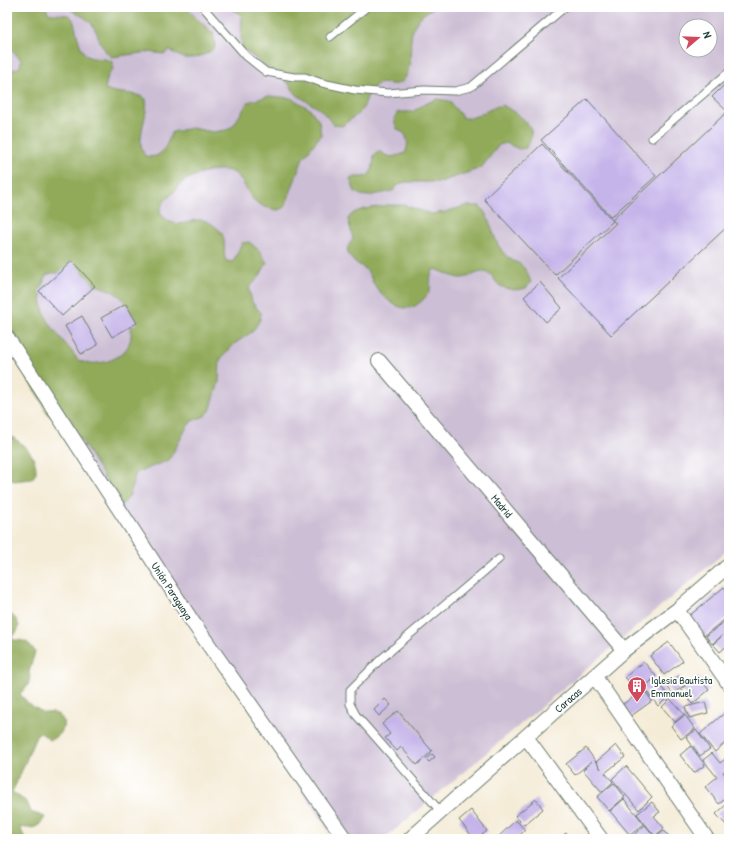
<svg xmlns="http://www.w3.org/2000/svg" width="736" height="846" font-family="'Patrick Hand',sans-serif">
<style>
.industrial{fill:#ccbed4;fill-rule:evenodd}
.forest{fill:#91aa5a;stroke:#587447;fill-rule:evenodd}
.building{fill:#c5b4ea}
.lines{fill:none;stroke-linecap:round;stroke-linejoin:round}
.service-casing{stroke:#6a7a6d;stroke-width:9}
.minor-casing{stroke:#6a7a6d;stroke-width:16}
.service{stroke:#fff;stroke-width:7}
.minor{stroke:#fff;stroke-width:14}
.labels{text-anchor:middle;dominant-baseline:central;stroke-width:3.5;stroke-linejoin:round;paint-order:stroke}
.street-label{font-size:11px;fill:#1f3d34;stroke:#fff}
.poi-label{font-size:11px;fill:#1f3d34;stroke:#fff;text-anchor:start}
</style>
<rect width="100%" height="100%" fill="#fff"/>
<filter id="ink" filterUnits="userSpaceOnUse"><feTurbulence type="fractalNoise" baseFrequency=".025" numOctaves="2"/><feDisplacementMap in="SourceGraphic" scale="8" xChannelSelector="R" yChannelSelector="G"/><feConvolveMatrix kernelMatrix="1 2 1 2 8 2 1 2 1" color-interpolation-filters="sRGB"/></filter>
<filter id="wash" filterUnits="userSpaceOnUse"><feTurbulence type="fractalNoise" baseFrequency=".012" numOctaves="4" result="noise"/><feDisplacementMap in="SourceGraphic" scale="16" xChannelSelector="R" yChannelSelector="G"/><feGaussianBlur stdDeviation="0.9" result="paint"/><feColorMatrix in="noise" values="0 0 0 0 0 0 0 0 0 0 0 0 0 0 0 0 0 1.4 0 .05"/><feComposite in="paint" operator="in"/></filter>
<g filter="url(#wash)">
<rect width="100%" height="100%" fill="#f5ecd8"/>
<path class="industrial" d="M7,7H729V549L384,839H334L7,337ZM686,26H710V50H686Z"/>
<path class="forest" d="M7,7H46L48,13C54,15 65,13 70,16C77,21 76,45 86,55C93,61 103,56 112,62L113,69L108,75L105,89C118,95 134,91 146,99C149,119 134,137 145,156C163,160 166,145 172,132L192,128L213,132L227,130L233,126L248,102L269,96L291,98L310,109L319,121L321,135L303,158L285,207L278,210C269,209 259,206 253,199C245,190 242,175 230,171C215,167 195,174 183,182C177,185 175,192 170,196C164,202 161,203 160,213C181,238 193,209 213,225C216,227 220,230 222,234C227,242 222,252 226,261L233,262L242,243L249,242L260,251L267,263L259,277L249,288L252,302L261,313L260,320L252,332L234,344L220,360L219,382L210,411L205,416L192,421L187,427L169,460L136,473C131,485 133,497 121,505L72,425L71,419L64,416L51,417L46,411L40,399L7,346V72L20,67L21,60L12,50H7ZM52,273C66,272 69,277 81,281C95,285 110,288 121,297C131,305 134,333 129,344C122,361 94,368 78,360C58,331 30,314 46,275Z
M68,7H187L196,18L213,33L215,47C208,55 191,61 181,57C177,55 173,52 170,50L164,54L149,52L111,57C98,45 100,35 91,23C84,15 74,14 68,7Z
M229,7H435C398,26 418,49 406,76C400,90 388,81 379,84C366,88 368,102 361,111C355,117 348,121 342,126L334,125L321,110L297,95L288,83L243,49C239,37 243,27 241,15Z
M436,99L449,101L463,118C478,120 488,107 503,105C519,116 542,126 526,148L519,149L506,143L499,145L481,168L440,182H404L397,186L393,191L368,196L361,195L355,192L350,179C356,176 357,177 363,177C374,176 373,163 374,155L380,151C388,159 395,157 405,153C409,145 408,140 404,133L398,130C394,123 393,119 398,112H412L423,105Z
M387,205H404L431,214L445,212L465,206H480C492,219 492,238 502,251C516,269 522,255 531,283L526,288C517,291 507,290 499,285C495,282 493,275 488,273C479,269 471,278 461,278C452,278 444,271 434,269C429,277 431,281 430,290C428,296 419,304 413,307C398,312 383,297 375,286C372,282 371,276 368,272C362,265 351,262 348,253C346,248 350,243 353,239L348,219C355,207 374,209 387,205Z
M7,434C22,443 37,453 36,473L32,479L14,481L7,476Z
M7,610L16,619L19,625L17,632L11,637L14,640C24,640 30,642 35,652L29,672L30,678L28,685L20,694L29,704L39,710L42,713C46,713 53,712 57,714C71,721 60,737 50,740L41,733L37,734C28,754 22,773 12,792L27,802L31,812L45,817C39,829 31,829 20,827L25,839H7Z"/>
<g id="blocks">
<path class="building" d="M727,82L729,84V109L727,111L712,97Z
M587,99L656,176L611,217L541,140Z
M729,110V225L611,335L558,278L616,223L612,220Z
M542,144L613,221L555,275L484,199Z
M72,261L95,286L62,316L39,291Z
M540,282L562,308L546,322L524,297Z
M126,304L137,323L112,337L101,318Z
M82,316L98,345L81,354L65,326Z
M724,587L729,593V616L704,636L689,616Z
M724,622L729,628V644L720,652L713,644L723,635L712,644L706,636Z
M669,642L683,661L664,675L650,656Z
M644,662L656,676L647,685L655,678L669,697L658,706L643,687L637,692L625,677Z
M679,676L686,684L673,694L666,685Z
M698,676L709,690L692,704L681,689Z
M644,690L652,701L631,716L623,704Z
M385,699L391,705L379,716L374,710Z
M670,699L684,714L675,722L662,707Z
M705,702L708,713L689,718L685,707Z
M728,710L729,739L715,752L700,734Z
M398,711L432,751L417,765L401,747L397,751L385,738L390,734L382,724Z
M685,715L695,729L681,739L671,726Z
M696,730L710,749L700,756L686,737Z
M616,745L625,757L605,773L613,782L602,792L583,770L592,761L575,775L566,764L586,748L601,769L596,762Z
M691,746L705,765L694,773L680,755Z
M712,753L720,763L729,756V767L723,772L729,780V796L719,804L705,787L717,777L703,760Z
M432,754L435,757L429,762L426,759Z
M626,766L652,797L639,810L612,779Z
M614,783L625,797L609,811L597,797Z
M536,799L543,809L524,825L515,816Z
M624,799L644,824L630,835L610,811Z
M652,802L660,812L654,816L664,828L655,836L637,814Z
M729,802V828L716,814Z
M471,810L487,831L477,839H474L459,820Z
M516,820L525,830L516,839H496Z
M645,825L655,837L664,830L671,839H633L631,837Z
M566,833L571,839H558Z"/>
</g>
</g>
<g filter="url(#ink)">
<use href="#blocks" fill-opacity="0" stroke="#6a7a6d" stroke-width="1"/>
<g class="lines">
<g class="service-casing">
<path id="service" d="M203,7L246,56L266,72L294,77H305L322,83L355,90L388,93L424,90L455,91L471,87L565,7
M330,37L367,7
M652,138L729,72
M441,812L356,715L350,704V690L381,659L499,559"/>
</g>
<g class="minor-casing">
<path id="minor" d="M7,337L194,624L345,839
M379,361L624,650
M677,610L729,684
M595,677L707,839
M526,737L601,839
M410,839L624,650L677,610L729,565"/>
</g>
<use href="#service" class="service"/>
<use href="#minor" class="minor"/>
</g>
</g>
<defs>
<g id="building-pin" transform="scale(1)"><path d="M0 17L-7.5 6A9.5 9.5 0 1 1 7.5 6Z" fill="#d1495b" stroke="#fff"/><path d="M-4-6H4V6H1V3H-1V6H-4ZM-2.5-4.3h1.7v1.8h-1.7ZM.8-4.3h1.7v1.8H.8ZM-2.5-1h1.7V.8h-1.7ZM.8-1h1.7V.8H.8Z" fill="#fff"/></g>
</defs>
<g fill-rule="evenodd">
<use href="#building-pin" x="637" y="686"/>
</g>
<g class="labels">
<g class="street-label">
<text transform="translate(502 506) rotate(50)">Madrid</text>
<text transform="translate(172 591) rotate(57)">Unión Paraguaya</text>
<text transform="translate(568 700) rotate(-41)">Caracas</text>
</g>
<g class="poi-label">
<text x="651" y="680">Iglesia Bautista<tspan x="651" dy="13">Emmanuel</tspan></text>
</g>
</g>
<rect width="736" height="846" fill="none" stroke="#fff" stroke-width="24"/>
<g transform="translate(698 38) rotate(71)"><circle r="19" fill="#ffffff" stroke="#a5b1ae"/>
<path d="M0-3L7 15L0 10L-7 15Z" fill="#d1495b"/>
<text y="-6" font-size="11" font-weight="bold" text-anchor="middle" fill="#1f3d34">N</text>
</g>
</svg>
